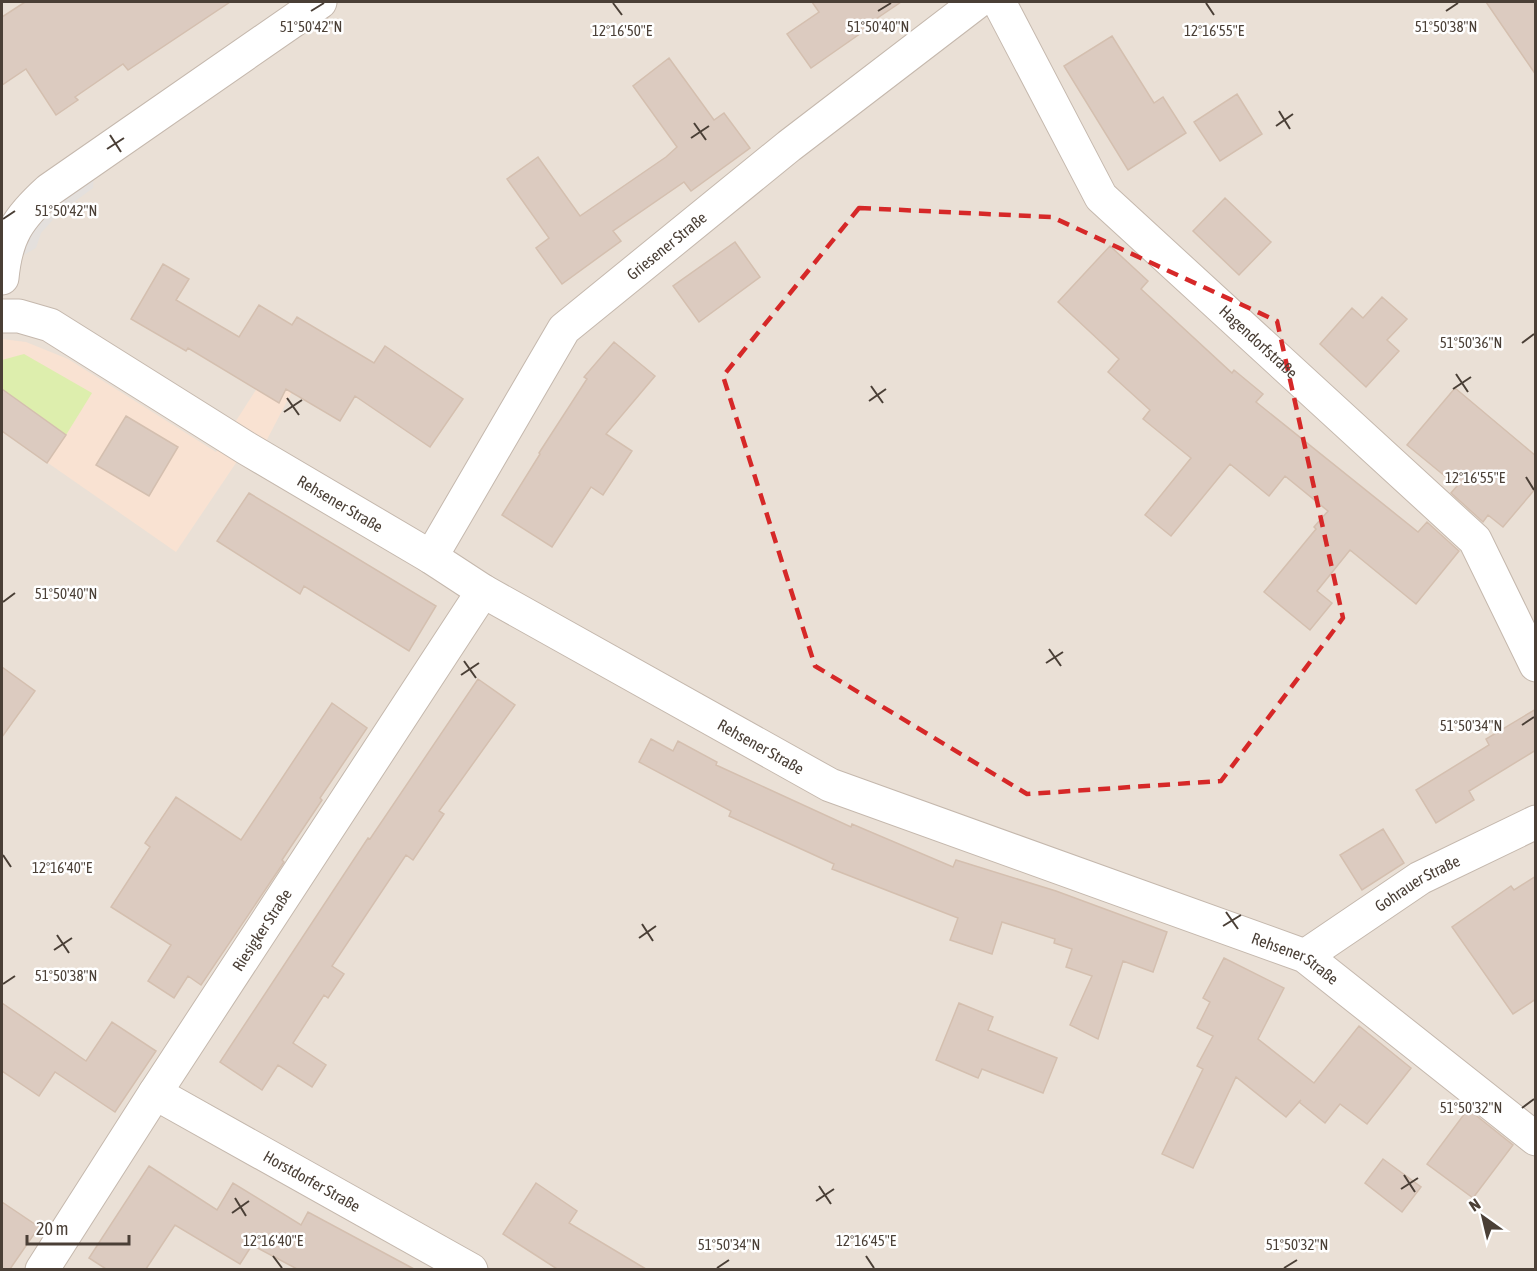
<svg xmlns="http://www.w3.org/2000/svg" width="1537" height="1271" font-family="'Asap Condensed',sans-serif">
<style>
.residential{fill:#eae0d6}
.commercial{fill:#f9e2d2}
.green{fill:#ddeead}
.parking{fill:#e4e0dd}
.building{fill:#dccbc0;stroke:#d4bfaf;stroke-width:1.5}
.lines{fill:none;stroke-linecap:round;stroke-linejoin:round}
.minor-casing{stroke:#c5b8ad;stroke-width:35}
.minor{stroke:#fff;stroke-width:33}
.marked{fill:none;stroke:#d62828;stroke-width:4.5;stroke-dasharray:12 8;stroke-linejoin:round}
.ticks{fill:none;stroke:#4a3f36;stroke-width:2}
.labels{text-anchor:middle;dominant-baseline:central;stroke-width:5;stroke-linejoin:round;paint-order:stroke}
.street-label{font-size:16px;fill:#4a3f36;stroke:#fff}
.ticks-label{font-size:15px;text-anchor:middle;fill:#4a3f36;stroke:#fff;stroke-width:5;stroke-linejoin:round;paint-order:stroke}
</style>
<rect width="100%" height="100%" fill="#f6efe9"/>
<path class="residential" d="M2,2H1535V1269H2Z"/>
<path class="commercial" d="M2,339L26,342L68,359L216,452L272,365L298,380L259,455L246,448L176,552L2,431Z"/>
<path class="green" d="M24,354L92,393L66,435L2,389V360Z"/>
<path class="parking" d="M94,175L93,188L58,214L41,233L36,248L22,256L26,238L40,216Z"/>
<path class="building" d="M25,2H230L128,70L123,64L75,97L78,100L56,115L26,69L2,85V17Z
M812,2H901L873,21L874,24L811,68L787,34L819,12Z
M1486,2H1536V75Z
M1112,36L1154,103L1163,97L1186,133L1128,170L1064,66Z
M669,58L714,120L724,113L750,148L691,191L684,182L613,231L621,241L562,284L536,248L549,238L507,179L538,157L580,216L666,157L677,147L633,86Z
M1237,94L1262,134L1220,161L1194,122Z
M1225,198L1271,242L1239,275L1193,231Z
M735,242L760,277L699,322L673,286Z
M1110,246L1148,281L1141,289L1232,373L1234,370L1263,394L1256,402L1418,532L1427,522L1459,551L1416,604L1350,550L1317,591L1332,603L1310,630L1264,592L1316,529L1314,527L1328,511L1285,476L1269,496L1230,464L1171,536L1145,515L1191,458L1143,419L1150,410L1108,372L1119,359L1058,302Z
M163,264L189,279L176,300L239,337L259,305L292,325L297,317L374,363L385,346L463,399L430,447L355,396L340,421L286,389L279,403L188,348L186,351L131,319Z
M1382,297L1407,319L1387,340L1399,351L1366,387L1320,344L1352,308L1363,318Z
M614,342L655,376L606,434L632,451L603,495L591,487L552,547L502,515L540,454L539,453L587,379L584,377Z
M1455,388L1536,456V488L1503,527L1488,515L1483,522L1451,493L1457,486L1407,445Z
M2,389L66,435L47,463L2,431Z
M126,416L178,447L149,496L96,465Z
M249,493L436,606L409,651L304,586L300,594L217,541Z
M2,667L35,691L2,737Z
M478,679L515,705L439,811L444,814L413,860L406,855L332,966L344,974L328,998L324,995L293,1043L326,1065L312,1087L278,1065L262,1090L220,1062L368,838L370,839Z
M332,703L367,728L320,798L322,800L282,860L284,862L201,985L188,976L174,998L148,981L171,945L111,907L150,847L145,843L176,797L241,840Z
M1536,709V750L1469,791L1474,800L1436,823L1416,790L1489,745L1486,739Z
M651,739L673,751L678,741L717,762L716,765L851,827L852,824L953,867L956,860L1056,891L1167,932L1153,972L1123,961L1098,1039L1070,1025L1092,976L1066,967L1072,949L1054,943L1055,939L1002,922L992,954L950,940L958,918L832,869L834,864L729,816L731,811L639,762Z
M1383,829L1404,863L1362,890L1340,855Z
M1536,876V999L1513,1014L1452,927L1511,886L1514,890Z
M1224,958L1284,988L1258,1039L1314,1083L1359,1026L1411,1068L1367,1124L1340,1104L1325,1123L1299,1102L1301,1100L1286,1117L1236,1077L1193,1168L1162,1154L1203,1069L1197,1066L1213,1036L1197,1028L1210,1002L1203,998Z
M2,1003L86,1061L112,1022L156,1051L115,1112L55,1072L39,1096L2,1071Z
M959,1003L993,1017L988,1030L1057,1058L1043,1093L982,1069L978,1078L936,1060Z
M1468,1109L1513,1145L1473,1198L1427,1164Z
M1383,1159L1421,1187L1402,1212L1365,1183Z
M149,1166L217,1210L233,1183L301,1225L308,1212L414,1269H297L252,1245L240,1264L175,1225L146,1269H106L89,1258Z
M536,1183L577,1211L569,1223L646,1269H557L503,1234Z
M2,1202L39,1227L10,1269H2Z"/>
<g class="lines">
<g class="minor-casing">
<g id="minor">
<path id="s1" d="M999,2L1101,197L1475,540L1536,665"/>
<path d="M2,278C6,236 18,218 49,190L320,2"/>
<path id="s2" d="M2,316H19L50,325L246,448L431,557L483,591L830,785L1305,956L1536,1139"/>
<path id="s3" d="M431,557L564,329L789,146L977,2"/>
<path id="s4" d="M1305,956L1420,878L1536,822"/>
<path id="s5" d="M155,1093L471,1270"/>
<path id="s6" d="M42,1270L155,1093L483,591"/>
</g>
</g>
<use href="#minor" class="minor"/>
</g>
<path class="marked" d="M859,208L1052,217L1277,321L1343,618L1221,781L1027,794L815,666L723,376Z"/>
<path class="ticks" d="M613,3L622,15M1206,3L1214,15M311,11L324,3M878,11L891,3M1446,11L1458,3M1279,111L1290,129M694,123L706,140M1276,126L1293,114M110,135L121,152M691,138L709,126M107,149L124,138M3,219L15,211M1522,343L1534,334M1456,374L1468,392M871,386L883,403M1453,389L1471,377M287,398L299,415M869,401L886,389M284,412L302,400M1526,477L1534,490M3,602L15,593M1049,649L1061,666M464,661L476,678M1046,663L1063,652M461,675L479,663M1522,725L1534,717M3,855L11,867M1226,912L1238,929M642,924L653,941M1223,926L1241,915M57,935L69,953M639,938L656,926M54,950L72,938M3,984L15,976M1522,1108L1534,1099M1404,1175L1415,1192M819,1186L831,1204M1401,1189L1418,1178M235,1198L246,1216M816,1201L834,1189M232,1213L249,1201M273,1256L282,1268M866,1256L874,1268M717,1268L729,1260M1284,1268L1297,1260"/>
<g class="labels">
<g class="street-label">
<text stroke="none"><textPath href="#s3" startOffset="396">Griesener Straße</textPath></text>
<text stroke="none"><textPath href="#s1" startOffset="434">Hagendorfstraße</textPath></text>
<text stroke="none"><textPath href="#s2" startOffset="390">Rehsener Straße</textPath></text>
<text stroke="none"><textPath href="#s2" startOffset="876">Rehsener Straße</textPath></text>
<text stroke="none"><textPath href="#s4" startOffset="134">Gohrauer Straße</textPath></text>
<text stroke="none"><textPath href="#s6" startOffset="405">Riesigker Straße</textPath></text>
<text stroke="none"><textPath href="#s2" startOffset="1452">Rehsener Straße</textPath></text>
<text stroke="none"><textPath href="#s5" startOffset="180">Horstdorfer Straße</textPath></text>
</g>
</g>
<g class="ticks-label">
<text x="311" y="32">51°50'42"N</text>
<text x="878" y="32">51°50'40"N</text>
<text x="1446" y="32">51°50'38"N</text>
<text x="622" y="36">12°16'50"E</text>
<text x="1214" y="36">12°16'55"E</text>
<text x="66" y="216">51°50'42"N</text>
<text x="1471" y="348">51°50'36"N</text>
<text x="1475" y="483">12°16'55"E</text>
<text x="66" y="599">51°50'40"N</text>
<text x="1471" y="731">51°50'34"N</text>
<text x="62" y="873">12°16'40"E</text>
<text x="66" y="981">51°50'38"N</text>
<text x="1471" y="1113">51°50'32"N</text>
<text x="273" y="1246">12°16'40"E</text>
<text x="866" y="1246">12°16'45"E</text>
<text x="729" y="1250">51°50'34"N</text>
<text x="1297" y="1250">51°50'32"N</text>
</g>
<rect width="1537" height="1271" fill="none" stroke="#4a3f36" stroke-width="6"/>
<g transform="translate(1483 1217) rotate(326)" stroke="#ffffff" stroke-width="4.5" paint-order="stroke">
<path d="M0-4.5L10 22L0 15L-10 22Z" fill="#4a3f36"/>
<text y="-9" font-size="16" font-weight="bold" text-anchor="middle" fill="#4a3f36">N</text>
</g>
<path d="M27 1235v9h102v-9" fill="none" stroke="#4a3f36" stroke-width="3"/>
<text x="36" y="1235" font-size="18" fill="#4a3f36" stroke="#ffffff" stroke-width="4.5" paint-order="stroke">20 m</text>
</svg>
